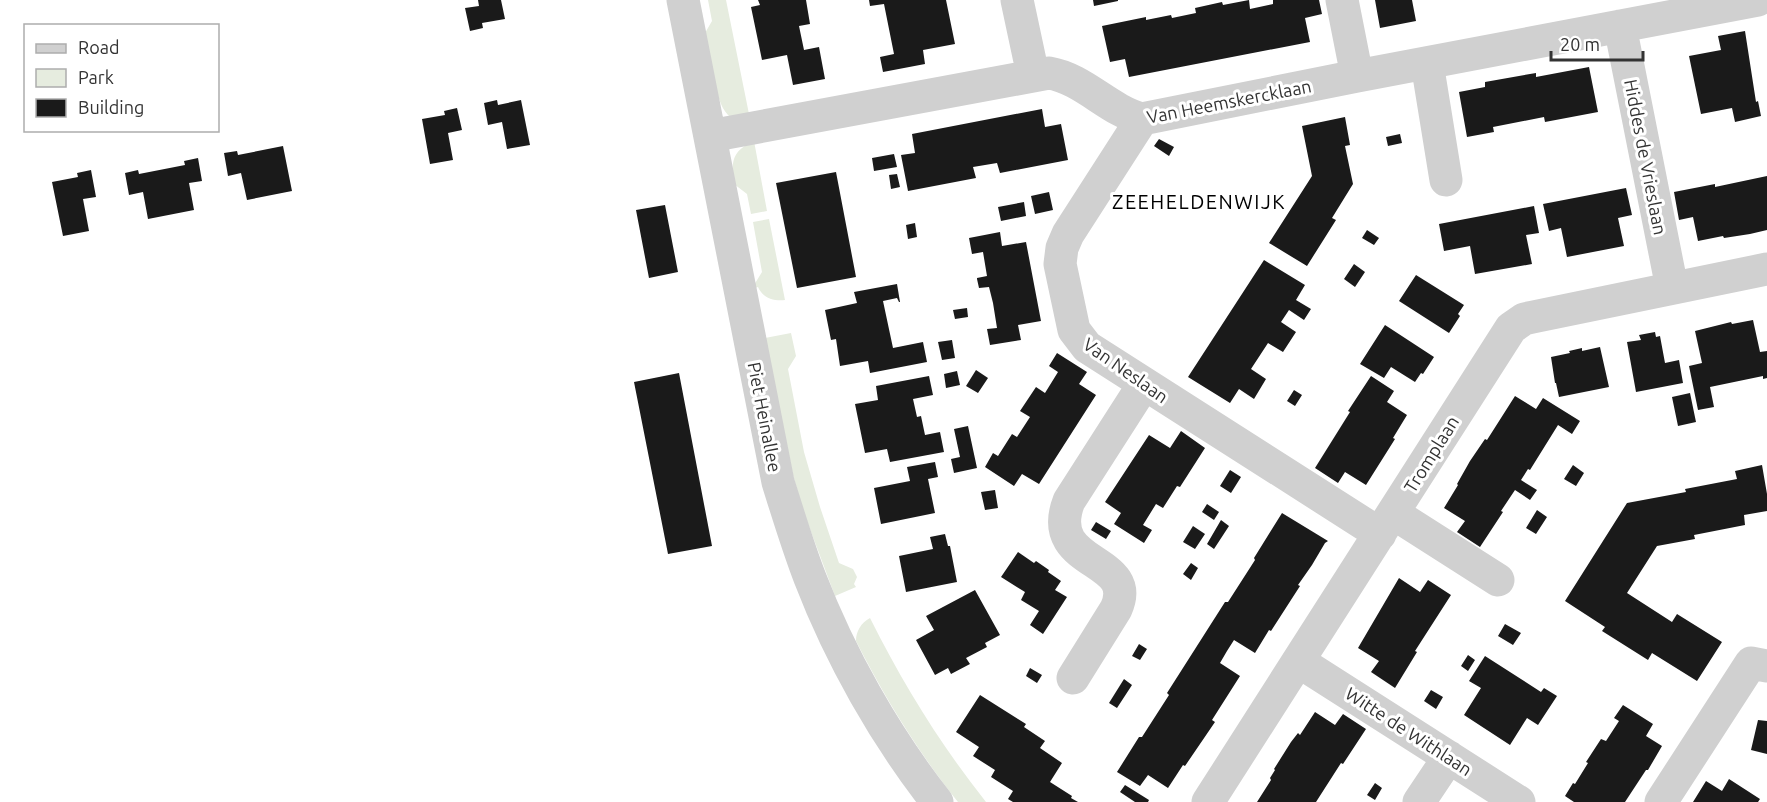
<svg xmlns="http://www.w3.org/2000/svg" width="1767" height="802" font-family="Ubuntu,sans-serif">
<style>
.green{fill:#e6ecdf}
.building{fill:#1a1a1a}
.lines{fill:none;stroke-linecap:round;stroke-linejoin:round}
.minor{stroke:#d0d0d0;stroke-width:33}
.labels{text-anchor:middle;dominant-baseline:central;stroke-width:6;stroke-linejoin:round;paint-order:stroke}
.street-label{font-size:18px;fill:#333;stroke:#fff}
.neighbourhood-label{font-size:20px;letter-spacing:1.5px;fill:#000;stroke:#fff}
</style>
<rect width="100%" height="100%" fill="#fff"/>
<path class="green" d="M708,0H726L750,119C744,119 736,119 731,117C715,109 709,52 705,33L712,21Z
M754,141L767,211L751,214L747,194L734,184C731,161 732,151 754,141Z
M769,219L785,300C773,301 763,298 758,287L755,288L754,285L762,272L753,222Z
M791,333L796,356L788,369L804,452L820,507L839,563L853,569L857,577L854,584L856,587L835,596L804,513L793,475L765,338Z
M870,618C903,684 940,744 986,802H958C918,752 885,698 856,641C856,631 861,623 870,618Z"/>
<path class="building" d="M478,0H501L505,19L482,23L483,28L470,31L465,8L479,6Z
M758,0H806L810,24L799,26L804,50L819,47L825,79L793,85L787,55L762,60L751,7L760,5Z
M869,0H946L955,44L923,50L925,64L883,72L880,57L894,54L884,4L870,6Z
M1093,0H1118V1L1094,6Z
M1249,0L1250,9L1273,4V0H1319L1322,14L1305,18L1310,42L1129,77L1125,59L1110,62L1102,26L1146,17V20L1171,15L1172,18L1196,13L1195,8L1222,2L1223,5Z
M1375,0H1412L1416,21L1380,28Z
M1745,31L1756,102L1758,101L1761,116L1735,122L1732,108L1701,114L1689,56L1721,50L1718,36Z
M1589,67L1598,112L1545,122L1544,117L1493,127L1494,132L1467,137L1459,92L1485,87V82L1536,73V77Z
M497,100L498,105L521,100L530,145L507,149L502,122L488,125L484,103Z
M457,108L462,130L448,133L453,160L430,164L422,119L445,115L444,111Z
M1042,109L1045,127L1061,124L1068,160L1000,173L997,163L973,167L976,178L908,191L901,155L915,153L912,134Z
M1345,117L1350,145L1345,146L1353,184L1332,218L1336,220L1307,266L1269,243L1312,176L1302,126Z
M1400,134L1402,143L1388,146L1386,137Z
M1159,139L1174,147L1169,156L1154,146Z
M283,146L292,191L247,200L241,173L228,176L224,153L237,151L238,155Z
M894,154L897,167L874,171L872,158Z
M198,158L202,181L189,183L194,210L148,219L143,192L129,195L125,173L138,170L139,174L185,165L184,161Z
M91,170L96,197L83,199L89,231L63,236L52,182L78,177L77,173Z
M836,172L856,277L797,288L776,183Z
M897,174L900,187L891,189L889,175Z
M1767,176V230L1750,234L1724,238L1723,236L1698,241L1693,217L1679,220L1674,192L1715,184V187Z
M1626,188L1632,215L1618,218L1624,246L1567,257L1561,228L1549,231L1543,204Z
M1049,192L1053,210L1035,214L1031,196Z
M1024,202L1026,216L1001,221L998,207Z
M665,205L678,272L649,278L636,210Z
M1534,206L1539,233L1526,235L1532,264L1475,274L1470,246L1444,251L1439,224Z
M915,223L917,237L908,239L906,225Z
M1367,230L1379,238L1374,245L1362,238Z
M1000,232L1002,246L1026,242L1041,321L1018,325L1021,340L990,345L987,329L997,328L993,303L989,287L979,288L977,279V278L987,276L983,252L972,254L969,238Z
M1264,260L1305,285L1296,300L1311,309L1304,320L1289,310L1281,322L1296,332L1283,352L1268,343L1251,369L1266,379L1254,399L1239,389L1230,403L1188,377Z
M1354,264L1365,272L1355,287L1344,279Z
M1416,275L1464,305L1458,314L1460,316L1449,333L1399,301Z
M897,284L900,302H899L897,298L883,301L893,348L923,342L927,362L870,373L868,361L840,366L836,339L831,340L825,310L857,303L854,292Z
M967,308L968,317L955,319L953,310Z
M1753,320L1760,352L1767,351V378L1763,379V376L1710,387L1714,407L1698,410L1689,366L1702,363L1695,331L1731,322L1732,324Z
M1385,325L1434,357L1423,374L1421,373L1415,382L1391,367L1384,378L1360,364Z
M1655,332L1656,337L1660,336L1665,363L1679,360L1683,383L1636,392L1627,342L1641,340L1639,335Z
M952,340L955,358L942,360L938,342Z
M1600,347L1609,387L1559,397L1556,383H1555L1551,357L1570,353L1569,351L1582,348V351Z
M1057,353L1087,372L1079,384L1096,395L1039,484L1022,474L1014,486L985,467L993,453L998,456L1012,434L1017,437L1030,417L1020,411L1036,387L1045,393L1058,372L1049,366Z
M976,370L988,378L978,393L966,386Z
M957,371L960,385L946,388L944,374Z
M679,373L712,546L668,554L634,382Z
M929,376L933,395L913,399L917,417L921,416L925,435L940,432L944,452L890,462L887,449L865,453L855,404L878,400L876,386Z
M1371,376L1394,391L1387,402L1407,415L1393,438L1395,439L1366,485L1345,472L1338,483L1315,468L1350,412L1348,411Z
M1294,390L1302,395L1295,406L1287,401Z
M1690,393L1696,422L1678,426L1672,397Z
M1515,396L1536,409L1543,398L1580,421L1572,434L1558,425L1530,470L1528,469L1521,480L1537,490L1530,500L1515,490L1501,511L1503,512L1480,547L1457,532L1465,521L1444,508L1458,485L1457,484L1470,461L1485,439L1487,440Z
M968,426L977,468L954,473L951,459L960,457L954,429Z
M1181,431L1205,448L1180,487L1177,486L1163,508L1156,504L1143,525L1152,530L1144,543L1114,524L1121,513L1105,502L1149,435L1170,448Z
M935,462L938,477L928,479L935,513L881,524L874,488L910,481L907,467Z
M1573,465L1584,473L1576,486L1564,479Z
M1762,465L1767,494V511L1744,515L1745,525L1694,535L1695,539L1657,546L1627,593L1672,622L1677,614L1722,642L1697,681L1652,653L1648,660L1602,631L1605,627L1565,601L1627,503L1686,492L1685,489L1737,479L1735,471Z
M1230,470L1241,477L1231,493L1220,486Z
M995,490L998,508L985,510L981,492Z
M1207,504L1219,512L1214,520L1202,512Z
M1537,510L1547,517L1536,534L1526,528Z
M1282,513L1328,541L1325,543L1312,565L1298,585L1300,586L1271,631L1269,630L1255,653L1234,640L1227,651L1220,663L1240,676L1212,720L1215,722L1185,766L1183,765L1168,788L1148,775L1140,786L1117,772L1139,737H1142L1169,695L1167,693L1225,602H1228L1255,560L1254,558Z
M1221,520L1229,526L1214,549L1207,544Z
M1096,522L1111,531L1106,539L1091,530Z
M1193,526L1205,534L1195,549L1183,542Z
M945,534L948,546H950L957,582L906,592L899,556L933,549L930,537Z
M1018,552L1034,563L1036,561L1049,570L1048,572L1061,581L1055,590L1067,597L1043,634L1030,625L1039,611L1021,600L1025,592L1001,577Z
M1191,563L1198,568L1191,580L1183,574Z
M1399,578L1420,592L1428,580L1451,595L1415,651L1417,652L1395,688L1371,672L1379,661L1358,648Z
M975,590L1000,635L985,643L987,647L966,658L970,664L951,674L948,668L935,675L916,640L934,630L926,616Z
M1505,624L1521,633L1513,645L1498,636Z
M1139,644L1147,649L1140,660L1132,656Z
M1468,655L1475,660L1468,671L1461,666Z
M1485,656L1541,692L1544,688L1557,696L1538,725L1527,718L1510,745L1464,715L1481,688L1469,681Z
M1030,668L1042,675L1037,683L1026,676Z
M1124,679L1132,685L1117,708L1109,703Z
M1431,690L1443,697L1436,709L1424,701Z
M980,695L1026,724L1024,727L1045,741L1040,748L1062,763L1050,782L1072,796L1071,798L1078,802H1013L1008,799L1013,791L991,777L995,770L973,756L979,747L956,732Z
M1623,705L1653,724L1646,736L1662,746L1648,770H1646L1625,802H1574L1565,796L1573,783L1575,784L1588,763L1586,762L1601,739L1606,741L1619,721L1614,718Z
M1315,712L1335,725L1343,714L1366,729L1343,764L1341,763L1316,802H1257L1271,780L1270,778L1275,770L1274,769L1291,742L1298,733L1300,735Z
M1758,720L1767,721V754L1751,750Z
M1729,779L1760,799L1758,802H1693L1706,781L1722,791Z
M1375,783L1382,788L1375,800L1367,795Z
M1125,785L1149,800L1148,802H1135L1120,792Z"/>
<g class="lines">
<path class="minor" d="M683,0L778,482C788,514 798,547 810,578C840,656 885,736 937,802
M1017,0L1033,75
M1342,0L1357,76
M1620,26L1672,288
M1427,63L1446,180
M1142,119L1068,234L1062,248L1060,264L1074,330L1087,347L1380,534
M710,136L1049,73C1084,79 1108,110 1142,119L1357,76L1758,0
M1393,513L1498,580
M1298,661L1519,802
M1073,678L1116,609C1140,556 1043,568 1069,501L1144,384
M1208,802L1511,328L1524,319L1533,317L1767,269
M1419,802L1449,757
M1661,802L1751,663L1767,666"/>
</g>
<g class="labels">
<g class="street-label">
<text transform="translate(1229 101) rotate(-11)">Van Heemskercklaan</text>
<text transform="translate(1646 157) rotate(79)">Hiddes de Vrieslaan</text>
<text transform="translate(1126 370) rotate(35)">Van Neslaan</text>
<text transform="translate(765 417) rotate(79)">Piet Heinallee</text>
<text transform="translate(1431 454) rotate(-58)">Tromplaan</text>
<text transform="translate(1409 731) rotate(33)">Witte de Withlaan</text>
</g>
<g class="neighbourhood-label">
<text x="1199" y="201">ZEEHELDENWIJK</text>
</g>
</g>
<rect x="24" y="24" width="195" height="108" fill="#ffffff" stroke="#adadad" stroke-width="1.5"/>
<rect x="36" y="44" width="30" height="9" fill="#d0d0d0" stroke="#adadad" stroke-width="1.5"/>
<text x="78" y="54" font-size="18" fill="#333333">Road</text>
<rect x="36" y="69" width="30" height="18" fill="#e6ecdf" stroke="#adadad" stroke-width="1.5"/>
<text x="78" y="84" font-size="18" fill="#333333">Park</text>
<rect x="36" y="99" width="30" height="18" fill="#1a1a1a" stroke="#adadad" stroke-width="1.5"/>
<text x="78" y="114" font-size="18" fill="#333333">Building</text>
<path d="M1551 51v9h92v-9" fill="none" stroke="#333333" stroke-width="3"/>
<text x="1560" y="51" font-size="18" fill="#333333" stroke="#ffffff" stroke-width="4.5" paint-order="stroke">20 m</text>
</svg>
